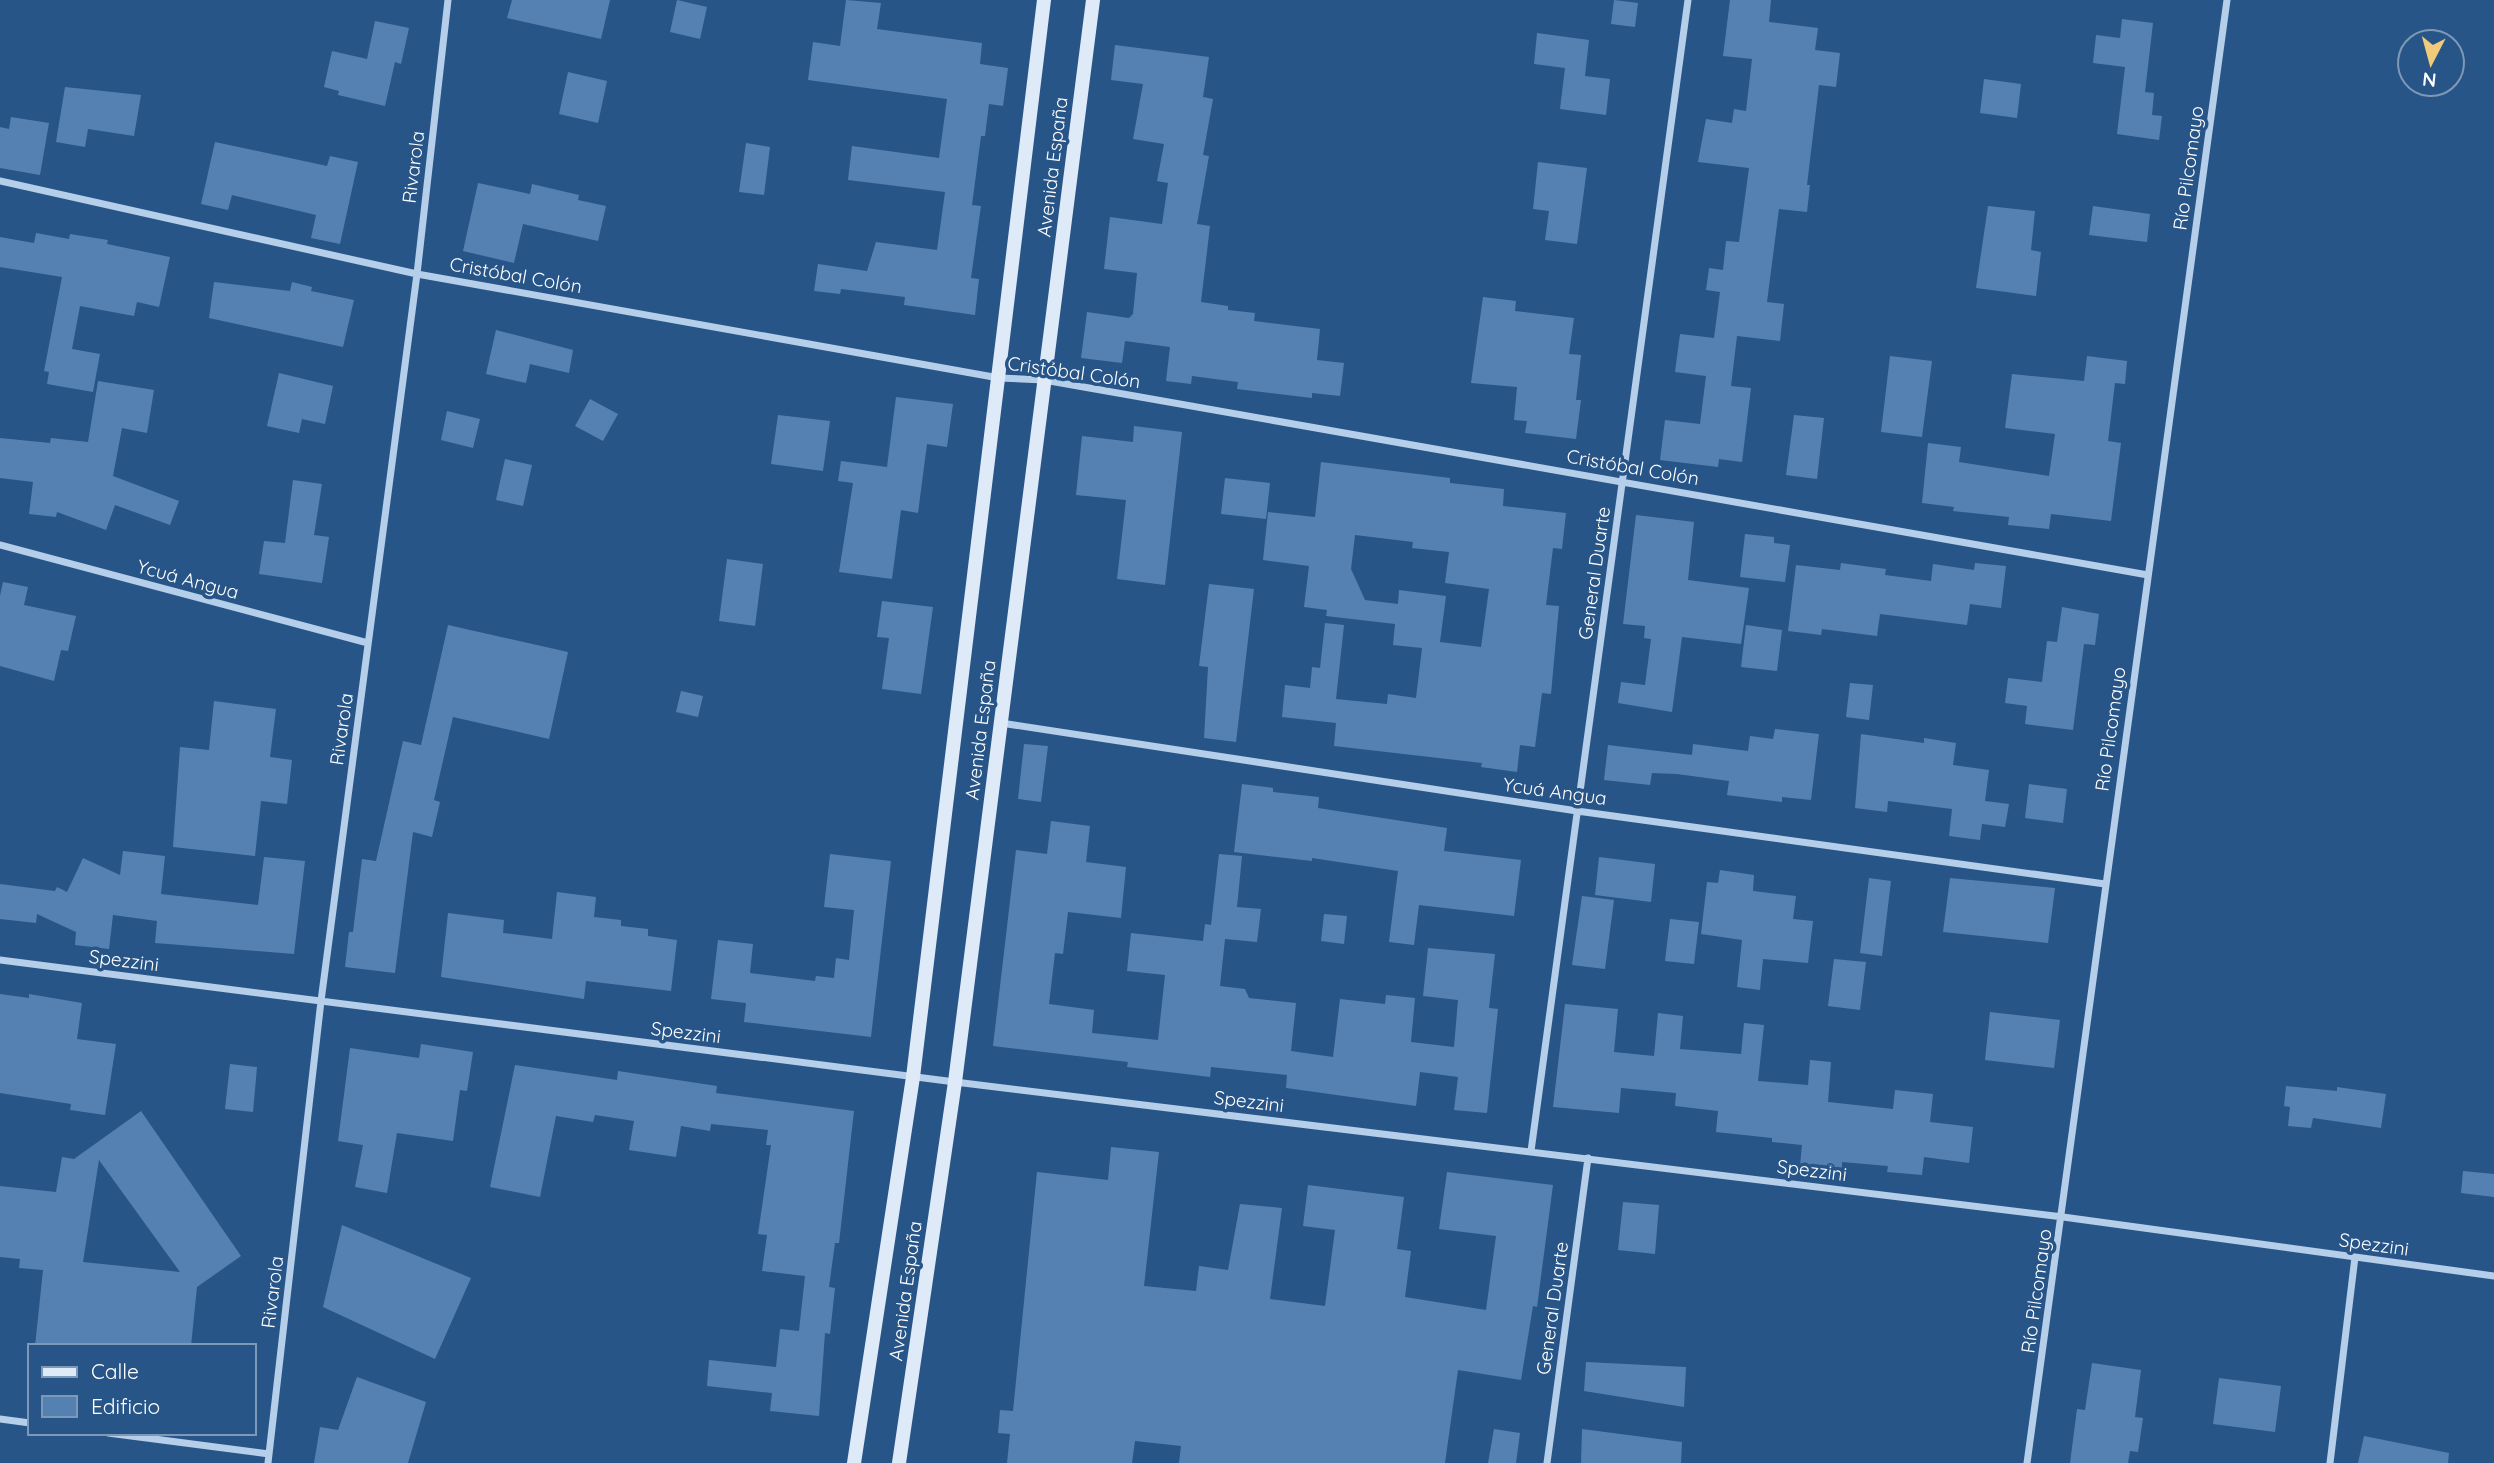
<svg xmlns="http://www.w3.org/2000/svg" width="2494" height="1463" font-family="Quicksand,sans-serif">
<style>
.building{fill:#5581b2;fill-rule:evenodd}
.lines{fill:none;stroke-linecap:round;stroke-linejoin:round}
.street{stroke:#b5cee9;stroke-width:7}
.secondary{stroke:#dfeaf8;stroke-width:14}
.labels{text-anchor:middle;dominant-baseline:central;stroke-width:7;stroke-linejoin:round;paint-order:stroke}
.street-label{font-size:19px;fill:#fff;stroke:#285588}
</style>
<rect width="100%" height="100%" fill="#285588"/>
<path class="building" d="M512,0H610L601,39L507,18Z
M677,0L707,7L700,39L670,32Z
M846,0L881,3L877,29L982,43L980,64L1008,68L1003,106L989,104L985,136H981L972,205L981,206L971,278L979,279L975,315L904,305L905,297L841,289L840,294L814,291L818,264L867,271L876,242L937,250L945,192L848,180L852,146L939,158L947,99L808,80L813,42L840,46Z
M1614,0L1638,3L1635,27L1611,24Z
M1730,0H1771L1769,22L1818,28L1815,50L1840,53L1836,87L1819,85L1807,185H1810L1807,212L1779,209L1767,302L1784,304L1780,341L1737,336L1731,386L1751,388L1742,462L1719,459L1718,467L1660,460L1665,420L1700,424L1706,376L1675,372L1680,334L1714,338L1720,292L1706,290L1709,268L1723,270L1726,241L1739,242L1749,168L1698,162L1706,119L1732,123L1734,109L1746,111L1752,59L1723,56Z
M2122,19L2153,23L2145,92L2154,93L2152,115L2162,116L2159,140L2117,134L2125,67L2093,63L2096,35L2120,38Z
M375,21L409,28L401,64L395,62L385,106L338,95L339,91L324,87L332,51L367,59Z
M1537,33L1589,40L1585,76L1610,79L1606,115L1560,109L1565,68L1534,64Z
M1115,45L1209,57L1203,97L1213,99L1203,155L1209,156L1197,224L1210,226L1201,302L1228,306V310L1255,313L1254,321L1320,329L1317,360L1344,363L1340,396L1312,393V398L1237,389L1238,382L1192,376L1191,384L1166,381L1170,347L1125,341L1122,363L1081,358L1087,312L1129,318L1133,314L1137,273L1104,269L1110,217L1162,224L1168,183L1157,181L1164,144L1133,139L1143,84L1111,80Z
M568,72L607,81L598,123L559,114Z
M1984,79L2021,84L2017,118L1980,113Z
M65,87L141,95L134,136L88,129L85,147L56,142Z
M11,117L49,123L40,175L0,168V127L9,129Z
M215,142L327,166L330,156L358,162L340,244L311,238L316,215L232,195L228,210L201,204Z
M746,143L770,147L764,195L739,192Z
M1538,162L1587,168L1577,244L1545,240L1549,211L1533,209Z
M478,183L530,194L532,184L579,195L578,200L606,206L598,241L523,224L514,263L463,251Z
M1988,206L2035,211L2031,250L2041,252L2036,296L1976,288Z
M2093,206L2150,214L2147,242L2089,235Z
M36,233L69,239L70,234L108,240L107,244L170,257L159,307L137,302L134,316L80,306L72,349L100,354L93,392L47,384L49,372L44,371L62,277L0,267V237L34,243Z
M214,282L290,291L292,282L312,287L311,291L354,300L343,347L209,318Z
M1483,297L1516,301L1515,311L1574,318L1569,354L1581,355L1576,400H1581L1576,439L1525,433L1527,421L1514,420L1517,387L1471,383Z
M496,330L573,350L569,373L530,364L526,383L486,374Z
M1890,356L1932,361L1922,437L1881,432Z
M2087,356L2127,361L2125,384L2115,383L2108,441L2121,443L2111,521L2051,514L2049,529L2008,525L2009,517L1953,511L1954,507L1922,503L1928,443L1961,447L1959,462L2049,476L2055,434L2005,428L2012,374L2084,381Z
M279,373L333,386L325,424L302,419L299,433L267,426Z
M98,381L154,390L147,433L122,428L113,476L179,501L170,525L115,505L106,530L57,512L56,517L29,514L33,482L0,478V438L50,443L51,438L88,442Z
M896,397L953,404L947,447L927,444L918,513L901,510L892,579L839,572L853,483L838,481L841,461L887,467Z
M590,399L618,414L603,441L575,426Z
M447,411L480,419L473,448L441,440Z
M778,415L830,421L823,471L771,464Z
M1794,415L1824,418L1817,479L1786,475Z
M1134,426L1182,432L1165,585L1117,579L1126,500L1076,495L1082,436L1133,442Z
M505,459L532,465L523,506L496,500Z
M1321,462L1450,478V483L1504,489L1503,506L1566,513L1562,549L1553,548L1546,605L1559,606L1551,694L1542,693L1535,747L1520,745L1517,772L1481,767L1482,763L1334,746L1336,723L1282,717L1285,685L1310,688L1312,667L1320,668L1325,623L1344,625L1336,699L1387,704L1388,694L1416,698L1422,648L1393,645L1395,624L1326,616L1327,610L1304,607L1309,566L1263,560L1268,512L1315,517ZM1355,535L1413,542L1412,548L1449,552L1445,583L1489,589L1481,647L1440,642L1446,596L1399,590L1398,604L1365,600L1351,569Z
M1225,478L1270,483L1266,519L1221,514Z
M293,480L322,484L314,535L329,537L322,583L259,574L264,541L285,543Z
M1636,515L1694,522L1688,580L1749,588L1741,644L1682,637L1672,712L1618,703L1621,682L1645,685L1651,639L1644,638L1645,626L1623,624Z
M1745,534L1774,537V543L1790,545L1785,582L1740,577Z
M727,559L763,564L755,626L719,621Z
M1841,563L1886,569L1885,575L1931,581L1933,564L1974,570L1975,563L2006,566L2001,608L1970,604L1967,625L1880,614L1877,636L1822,629L1821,635L1788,631L1796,565L1840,570Z
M3,582L28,587L24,605L76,616L68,651L61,650L54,681L0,666V596Z
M1209,584L1254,589L1236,742L1204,738L1208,667L1199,666Z
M882,601L933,607L921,694L882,689L889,638L877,637Z
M2062,607L2099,614L2095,645L2084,644L2073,730L2025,724L2027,706L2005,703L2008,678L2042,682L2047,641L2057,642Z
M448,625L568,652L549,739L453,717L434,800L440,802L432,837L413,832L395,973L345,967L349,932H353L362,859L376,861L403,741L421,745Z
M1746,625L1782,630L1777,671L1741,667Z
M1850,683L1873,685L1869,720L1846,717Z
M681,691L703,696L698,717L676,712Z
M214,701L276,709L270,757L292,760L287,804L261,801L255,856L173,847L180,747L209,750Z
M1775,729L1819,734L1811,800L1782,797V802L1727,795L1729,781L1677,774L1652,773L1650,785L1604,780L1608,745L1692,755L1693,744L1748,751L1750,736L1773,739Z
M1861,734L1924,743V738L1956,743L1953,765L1989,770L1985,801L2009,804L2005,827L1982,824L1980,840L1949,836L1952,809L1888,801L1887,812L1855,808Z
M1024,744L1048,746L1041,802L1018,799Z
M1242,784L1273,788V792L1319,797L1318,808L1447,828L1444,851L1521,860L1514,916L1419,905L1414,945L1389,942L1398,871L1312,858V861L1234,852Z
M2029,784L2067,789L2063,823L2025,818Z
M1051,821L1090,826L1086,862L1126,867L1121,918L1068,912L1063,954L1055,953L1049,1004L1094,1010L1092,1033L1158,1040L1165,975L1127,971L1131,933L1203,941L1205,924L1211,925L1219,854L1242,856L1237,907L1261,909L1257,942L1225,939L1220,986L1245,989L1249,998L1296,1003L1291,1051L1333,1057L1340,999L1385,1004L1386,995L1415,998L1411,1042L1454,1047L1458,1000L1423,996L1428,948L1495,954L1489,1008L1498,1009L1487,1113L1454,1110L1458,1077L1420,1072L1416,1106L1286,1088L1287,1075L1211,1067L1210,1077L1127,1067L1128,1062L993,1046L1016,850L1047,854Z
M123,851L165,856L161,894L258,905L264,857L305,861L294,954L155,943L157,921L113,915L109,949L75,945L76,932L37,914L36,923L0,919V884L55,891L57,887L67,892L83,858L120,875Z
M830,854L891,861L871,1037L744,1022L746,1003L711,999L718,940L753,944L750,973L815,981L816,976L834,978L836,958L849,960L854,910L824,907Z
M1599,857L1655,864L1651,902L1595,895Z
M1720,870L1754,875L1753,891L1796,896L1793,919L1813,921L1808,963L1763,959L1760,990L1737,987L1742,940L1701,934L1707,882L1718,883Z
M1869,878L1891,881L1882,956L1860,953Z
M1950,878L2055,888L2048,943L1943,932Z
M557,892L596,897L594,917L621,920V926L648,929V936L677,940L671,991L586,981L584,999L441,977L448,913L504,920L503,933L552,939Z
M1582,896L1614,900L1605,969L1572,965Z
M1324,914L1347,916L1344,944L1321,941Z
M1670,919L1699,922L1694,964L1665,961Z
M1834,959L1866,962L1860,1010L1828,1006Z
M0,994L29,998V994L82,1003L77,1039L116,1044L105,1115L70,1110L71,1104L0,1093Z
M1565,1004L1618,1009L1614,1052L1654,1056L1658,1013L1683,1016L1680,1049L1741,1054L1744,1023L1764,1025L1758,1081L1808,1085L1810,1060L1831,1062L1828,1102L1893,1109L1895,1090L1933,1094L1930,1122L1973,1127L1969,1163L1924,1157L1922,1175L1887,1172L1888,1166L1842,1162V1170L1800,1166L1802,1145L1772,1142V1138L1716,1132L1718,1111L1675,1106L1676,1093L1621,1088L1619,1113L1553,1107Z
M1990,1012L2060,1020L2054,1068L1985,1060Z
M421,1044L473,1052L467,1091L460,1090L453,1141L397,1133L387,1193L355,1187L363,1145L338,1141L350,1048L419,1058Z
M230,1064L257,1067L253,1112L225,1109Z
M515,1065L617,1080L618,1071L717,1086L716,1093L854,1111L839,1243H835L829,1287L835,1288L830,1334L825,1333L819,1416L770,1411L772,1393L707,1386L709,1360L776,1367L780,1329L799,1331L805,1276L762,1271L767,1235L758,1234L771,1145H766L768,1130L711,1124L710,1131L681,1126L676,1157L629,1150L634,1121L595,1115L593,1122L556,1116L540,1197L490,1187Z
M2286,1086L2337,1091V1087L2386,1094L2381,1128L2313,1118L2311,1128L2288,1126L2290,1107L2284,1106Z
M141,1111L241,1256L197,1287L191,1346H35L43,1270L19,1268L20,1259L0,1257V1186L56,1192L62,1157L74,1159ZM99,1160L180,1272L83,1262Z
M1111,1147L1159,1152L1144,1286L1196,1291L1199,1266L1228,1270L1240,1204L1282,1208L1270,1299L1325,1306L1335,1230L1303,1226L1308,1185L1404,1197L1397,1249L1411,1251L1405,1297L1486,1310L1496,1236L1439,1229L1447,1172L1553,1185L1537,1307L1533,1306L1521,1380L1458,1370L1445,1463H1179L1181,1446L1135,1441L1132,1463H1007L1010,1434L998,1433L1000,1410L1013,1411L1037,1172L1108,1180Z
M2463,1171L2494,1174V1197L2461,1193Z
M1623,1202L1659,1205L1655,1254L1618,1250Z
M342,1225L471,1278L435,1359L323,1307Z
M1586,1362L1686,1367L1684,1407L1584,1391Z
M2092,1363L2141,1370L2135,1417L2143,1418L2138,1452L2130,1451L2128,1463H2070L2077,1409L2085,1410Z
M357,1377L426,1402L408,1463H314L320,1427L338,1430Z
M2219,1378L2281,1386L2275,1432L2213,1424Z
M1494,1429L1520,1433L1516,1463H1488Z
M1582,1429L1682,1442L1681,1463H1581Z
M2364,1436L2449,1453L2448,1463H2358Z"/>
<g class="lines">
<path class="street" d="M0,181L417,274L999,378L1044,380L2148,575
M0,545L368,643
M1001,723L1577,811L2105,884
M0,960L955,1082L2063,1217L2494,1276
M1531,1151L1688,0
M0,1419L30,1423
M108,1433L269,1454
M268,1463L321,1001L417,274L448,0
M1547,1463L1588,1158
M2027,1463L2227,0
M2330,1463L2355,1257"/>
<path class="secondary" d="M854,1463L913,1077L1044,0
M899,1463L955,1082L1093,0"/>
</g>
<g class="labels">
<g class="street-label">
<text transform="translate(413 167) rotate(-83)">Rivarola</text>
<text transform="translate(1052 167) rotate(-83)">Avenida España</text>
<text transform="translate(2188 168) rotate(-82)">Río Pilcomayo</text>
<text transform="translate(516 275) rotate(10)">Cristóbal Colón</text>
<text transform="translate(1074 372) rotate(8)">Cristóbal Colón</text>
<text transform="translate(1633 467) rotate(10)">Cristóbal Colón</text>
<text transform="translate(1594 573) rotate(-82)">General Duarte</text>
<text transform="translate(188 579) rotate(15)">Ycuá Angua</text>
<text transform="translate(341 729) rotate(-82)">Rivarola</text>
<text transform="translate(2110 729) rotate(-82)">Río Pilcomayo</text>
<text transform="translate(980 730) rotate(-83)">Avenida España</text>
<text transform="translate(1555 791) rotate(8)">Ycuá Angua</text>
<text transform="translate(124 960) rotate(7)">Spezzini</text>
<text transform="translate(686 1032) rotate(7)">Spezzini</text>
<text transform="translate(1249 1101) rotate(7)">Spezzini</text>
<text transform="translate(1812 1170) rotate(7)">Spezzini</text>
<text transform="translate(2374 1244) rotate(8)">Spezzini</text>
<text transform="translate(905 1291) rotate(-82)">Avenida España</text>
<text transform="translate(2036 1291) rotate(-82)">Río Pilcomayo</text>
<text transform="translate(272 1292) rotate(-83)">Rivarola</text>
<text transform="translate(1552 1308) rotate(-82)">General Duarte</text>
</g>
</g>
<rect x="28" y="1344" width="228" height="91" fill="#285588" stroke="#7e99b8" stroke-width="2"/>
<rect x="42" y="1367" width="35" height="10" fill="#dfeaf8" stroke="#7e99b8" stroke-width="2"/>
<text x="91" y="1379" font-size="21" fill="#ffffff">Calle</text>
<rect x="42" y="1396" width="35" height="21" fill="#5581b2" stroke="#7e99b8" stroke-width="2"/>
<text x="91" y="1414" font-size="21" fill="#ffffff">Edificio</text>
<g transform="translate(2431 63) rotate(186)"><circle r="33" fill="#285588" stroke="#7e99b8" stroke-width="2"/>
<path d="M0-5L12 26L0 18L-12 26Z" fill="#f0cb7b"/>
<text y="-10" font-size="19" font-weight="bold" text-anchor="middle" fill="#ffffff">N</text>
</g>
</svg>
